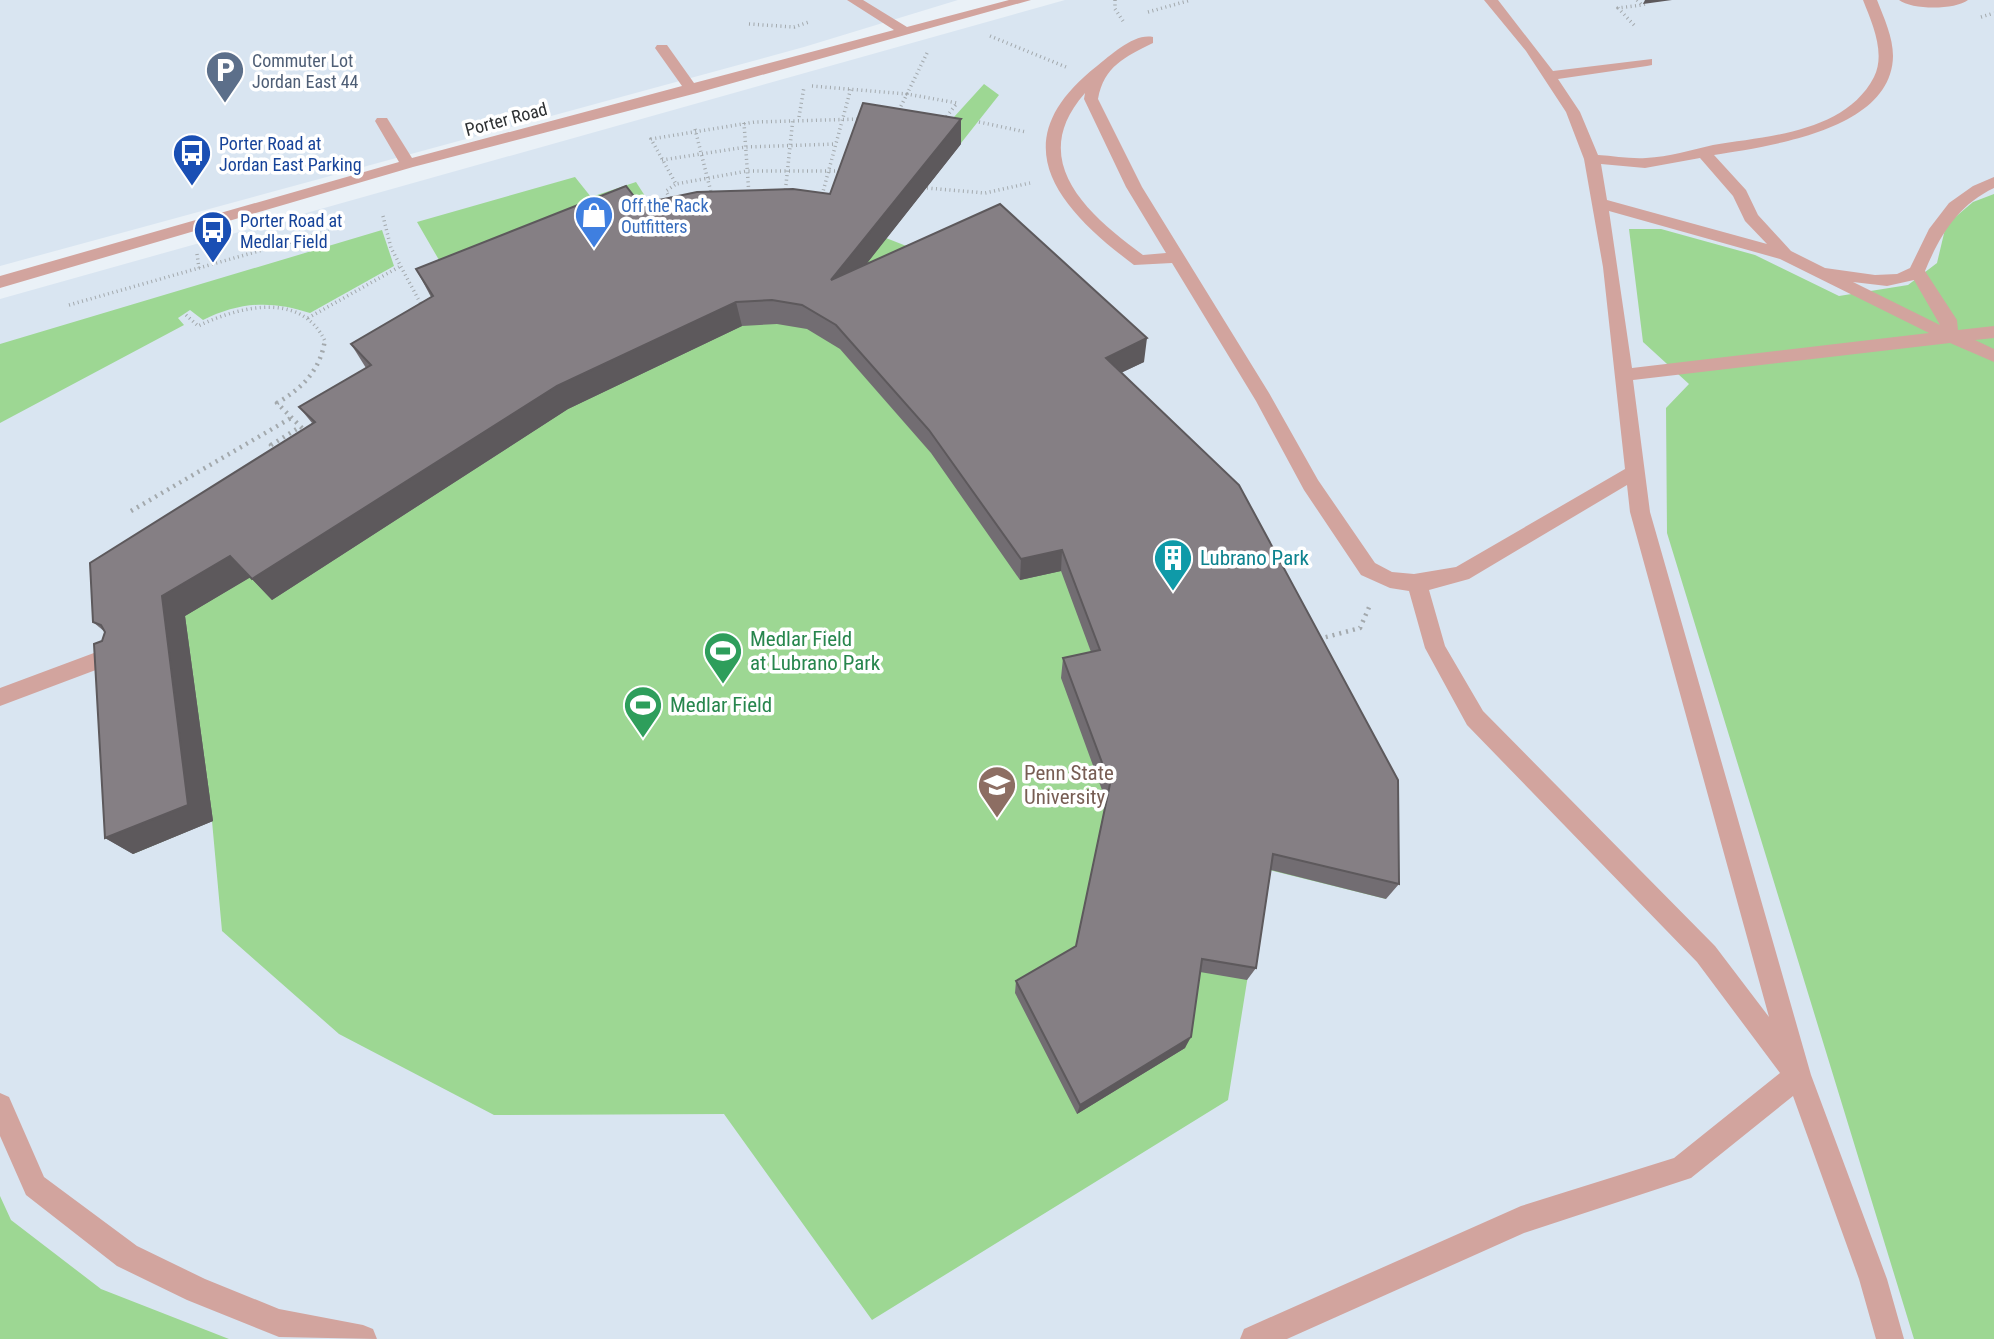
<svg xmlns="http://www.w3.org/2000/svg" width="1994" height="1339" font-family="'Roboto Condensed',sans-serif">
<style>
.built{fill:#d9e5f1}
.green{fill:#9dd793}
.lines{fill:none;stroke-linecap:round;stroke-linejoin:round}
.path-far1{stroke:#a3a9ad;stroke-width:3.5;stroke-dasharray:1 3.5;stroke-linecap:butt}
.path{stroke:#a3a9ad;stroke-width:4.5;stroke-dasharray:2 5;stroke-linecap:butt}
.minor{fill:#d2a49e;fill-rule:evenodd}
.wall{fill:#726d72}
.shaded-wall{fill:#5d595c}
.building{fill:#857f84;stroke:#5d595c;stroke-width:2}
.labels{text-anchor:middle;dominant-baseline:central;stroke-width:7;stroke-linejoin:round;paint-order:stroke}
.far-service-label{font-size:18px;fill:#4e5e75;stroke:#fff;text-anchor:start}
.far-street-label{font-size:18px;fill:#2e3133;stroke:#fff}
.far-transit-label{font-size:18px;fill:#164399;stroke:#fff;text-anchor:start}
.far-shop-label{font-size:18px;fill:#366cbe;stroke:#fff;text-anchor:start}
.culture-label{font-size:21px;fill:#0d838f;stroke:#fff;text-anchor:start}
.leisure-label{font-size:21px;fill:#27864d;stroke:#fff;text-anchor:start}
.education-label{font-size:21px;fill:#785e54;stroke:#fff;text-anchor:start}
</style>
<rect width="100%" height="100%" fill="#eaf1f7"/>
<path class="built" d="M0,0H958L804,47L0,266Z
M1065,0H1994V1339H0V299Z"/>
<path class="green" d="M984,84L999,95L886,238L914,249L1104,381L1386,899L1265,869L1228,1100L872,1320L724,1114L494,1115L339,1034L222,931L212,821L133,854L114,584L446,320L429,293L634,211L797,214L934,139Z
M575,177L591,197L636,182L645,196L450,279L417,222Z
M1994,194V1339H1914L1667,533L1666,408L1689,384L1643,342L1629,229H1661L1755,255L1839,296L1908,285L1937,263L1946,225L1973,202Z
M382,230L394,266L310,313C271,300 240,302 203,320L190,310L178,318L184,325L0,423V344Z
M0,1196L11,1220L101,1289L229,1339H0Z"/>
<g class="lines">
<path class="path-far1" d="M1115,0V9L1123,21
M1637,0L1642,5L1648,3
M1148,12L1191,0
M1981,17L1994,13
M749,24L794,27L809,22
M1634,25L1618,8L1642,5
M990,36L1066,67
M927,53L907,94L957,103L944,120
M812,86L907,94L897,114
M799,117L804,87
M979,122L1026,132
M744,123L749,195
M695,129L712,196
M662,160L746,147L836,144
M844,171H747L676,184L651,139L755,122L861,119
M927,188L985,193L1030,183
M785,194L793,118
M821,199L851,88
M672,202L666,191L676,184
M383,216L391,248L423,308
M197,254L199,268
M69,305L329,231
M186,315L198,326C238,307 301,290 325,341
M308,318L399,267"/>
<path class="path" d="M307,433L277,403C303,388 321,369 325,339
M276,450L271,445L300,427
M131,511L291,418
M1319,639L1360,628L1370,605"/>
<path class="minor" d="M847,0H863L907,27L1009,0H1031L697,93L413,167L0,288V276L399,162L375,121L377,118H387L412,158L682,86L655,48L657,45H667L694,83L894,30Z
M1484,0H1498L1553,71L1652,59V65L1647,66L1558,79L1580,112L1598,155C1614,156 1630,159 1646,158C1669,157 1691,150 1713,145C1767,136 1845,133 1874,77C1886,53 1872,23 1863,0H1877C1884,18 1893,37 1893,56C1892,131 1767,146 1714,155L1746,190L1758,215L1791,251L1825,268L1875,275L1897,274L1910,268L1929,229L1949,203L1973,186L1994,177V188C1958,205 1940,235 1925,271L1957,320L1958,330L1994,326V338L1975,340L1994,349V362L1950,343L1633,380L1650,512L1811,1075L1887,1279L1904,1339H1876L1859,1279L1793,1096L1691,1178L1524,1233L1287,1339H1240L1244,1329L1521,1206L1674,1158L1780,1073L1697,962L1467,725L1425,648L1409,591L1390,588L1361,575L1304,490L1256,401L1172,263L1134,265C1057,207 1000,142 1097,66C1111,55 1134,33 1153,37V43C1125,57 1104,66 1098,99L1142,187L1269,393L1318,480L1375,563L1392,572L1414,574L1456,567L1625,469L1603,267L1584,159L1566,112L1526,51ZM1085,93L1084,99L1126,187L1166,253L1143,255C1089,215 1025,161 1085,93ZM1700,158L1733,196L1745,221L1767,244L1607,200L1601,164L1645,168ZM1609,211L1780,259L1929,333L1632,368ZM1914,280L1940,325L1853,282L1887,286ZM1627,485L1630,512L1769,1017L1715,946L1483,711L1445,646L1429,590L1469,579Z
M1899,0H1968C1955,10 1912,10 1899,0Z
M118,644L125,647L128,653L125,659L0,706V688Z
M0,1093L9,1097L44,1177L137,1246L205,1279L279,1309L363,1325L373,1329L377,1339L279,1337L187,1300L117,1266L26,1195L0,1136Z"/>
</g>
<path class="wall" d="M961,144L866,264L1144,362L1121,373L1399,884L1386,899L1271,870L1256,968L1247,980L1200,972L1185,1048L1077,1114L1015,993L1016,981L1076,946L1106,801L1061,678L1063,658L1091,652L1061,571L1020,580L931,453L840,349L807,329L777,324L742,326L568,409L272,600L250,577L185,616L213,821L133,854L105,838L102,641L105,632L93,622L312,423L299,407L366,368L351,344L431,297L416,269L640,204L830,194Z"/>
<path class="shaded-wall" d="M1645,0H1672L1643,4Z
M961,119V144L835,304L831,280Z
M736,302L742,326L568,409L272,600L252,579L557,386Z
M1147,338L1144,362L1103,381L1106,358Z
M1062,550L1061,571L1020,580L1021,559Z
M230,556L251,577L185,616L213,821L133,854L105,838L162,596Z
M1191,1037L1185,1048L1077,1114L1080,1105Z"/>
<path class="building" d="M863,103L961,119L831,280L1000,204L1147,338L1106,358L1239,485L1398,780L1399,884L1273,854L1256,968L1202,959L1191,1037L1080,1105L1016,981L1076,946L1110,784L1063,658L1100,650L1062,550L1021,559L929,430L836,325L802,305L772,300L736,302L557,386L252,579L230,556L162,596L188,805L105,838L94,644L102,641L105,632L101,625L93,622L90,563L315,422L299,407L371,365L351,344L433,296L416,269L626,186L640,204L697,192L793,189L830,194Z"/>
<defs>
<g id="parking-pin" transform="scale(2.0125)"><path d="M0 17L-7.5 6A9.5 9.5 0 1 1 7.5 6Z" fill="#5c6f8a" stroke="#fff"/><path d="M-3.5-5.5H1a3.5 3.5 0 0 1 0 7H-1V5.5H-3.5ZM-1-3.4V-.6H.8a1.4 1.4 0 0 0 0-2.8Z" fill="#fff"/></g>
<g id="bus-pin" transform="scale(2.0125)"><path d="M0 17L-7.5 6A9.5 9.5 0 1 1 7.5 6Z" fill="#1a4fb4" stroke="#fff"/><path d="M-5-6H5V4H4V6H2V4H-2V6H-4V4H-5ZM-3.5-4V0h7V-4ZM-3.5 1.2v1.5H-2V1.2ZM2 1.2v1.5H3.5V1.2Z" fill="#fff"/></g>
<g id="shop-pin" transform="scale(2.0125)"><path d="M0 17L-7.5 6A9.5 9.5 0 1 1 7.5 6Z" fill="#3f7fe0" stroke="#fff"/><path d="M-5-2.5h2.3a2.7 3.5 0 0 1 5.4 0H5L5.5 6h-11ZM-1.5-2.5h3a1.5 2.3 0 0 0-3 0Z" fill="#fff"/></g>
<g id="building-pin" transform="scale(2.0125)"><path d="M0 17L-7.5 6A9.5 9.5 0 1 1 7.5 6Z" fill="#0f9aa8" stroke="#fff"/><path d="M-4-6H4V6H1V3H-1V6H-4ZM-2.5-4.3h1.7v1.8h-1.7ZM.8-4.3h1.7v1.8H.8ZM-2.5-1h1.7V.8h-1.7ZM.8-1h1.7V.8H.8Z" fill="#fff"/></g>
<g id="stadium-pin" transform="scale(2.0125)"><path d="M0 17L-7.5 6A9.5 9.5 0 1 1 7.5 6Z" fill="#2e9e5b" stroke="#fff"/><path d="M0-5a6.5 5 0 1 0 0 10a6.5 5 0 1 0 0-10ZM-3.5-1.8h7v3.6h-7Z" fill="#fff"/></g>
<g id="university-pin" transform="scale(2.0125)"><path d="M0 17L-7.5 6A9.5 9.5 0 1 1 7.5 6Z" fill="#8d6e63" stroke="#fff"/><path d="M0-5L7-2L0 1L-7-2ZM-4 1L0 2.5L4 1V4Q0 6-4 4Z" fill="#fff"/></g>
</defs>
<g fill-rule="evenodd">
<use href="#parking-pin" x="225" y="70"/>
<use href="#bus-pin" x="192" y="153"/>
<use href="#shop-pin" x="594" y="215"/>
<use href="#bus-pin" x="213" y="230"/>
<use href="#building-pin" x="1173" y="558"/>
<use href="#stadium-pin" x="723" y="651"/>
<use href="#stadium-pin" x="643" y="705"/>
<use href="#university-pin" x="997" y="785"/>
</g>
<g class="labels">
<g class="far-service-label">
<text x="252" y="60">Commuter Lot<tspan x="252" dy="21">Jordan East 44</tspan></text>
</g>
<g class="far-street-label">
<text transform="translate(506 119) rotate(-15)">Porter Road</text>
</g>
<g class="far-transit-label">
<text x="219" y="143">Porter Road at<tspan x="219" dy="21">Jordan East Parking</tspan></text>
<text x="240" y="220">Porter Road at<tspan x="240" dy="21">Medlar Field</tspan></text>
</g>
<g class="far-shop-label">
<text x="621" y="205">Off the Rack<tspan x="621" dy="21">Outfitters</tspan></text>
</g>
<g class="culture-label">
<text x="1200" y="558">Lubrano Park</text>
</g>
<g class="leisure-label">
<text x="750" y="639">Medlar Field<tspan x="750" dy="24">at Lubrano Park</tspan></text>
<text x="670" y="705">Medlar Field</text>
</g>
<g class="education-label">
<text x="1024" y="773">Penn State<tspan x="1024" dy="24">University</tspan></text>
</g>
</g>
</svg>
